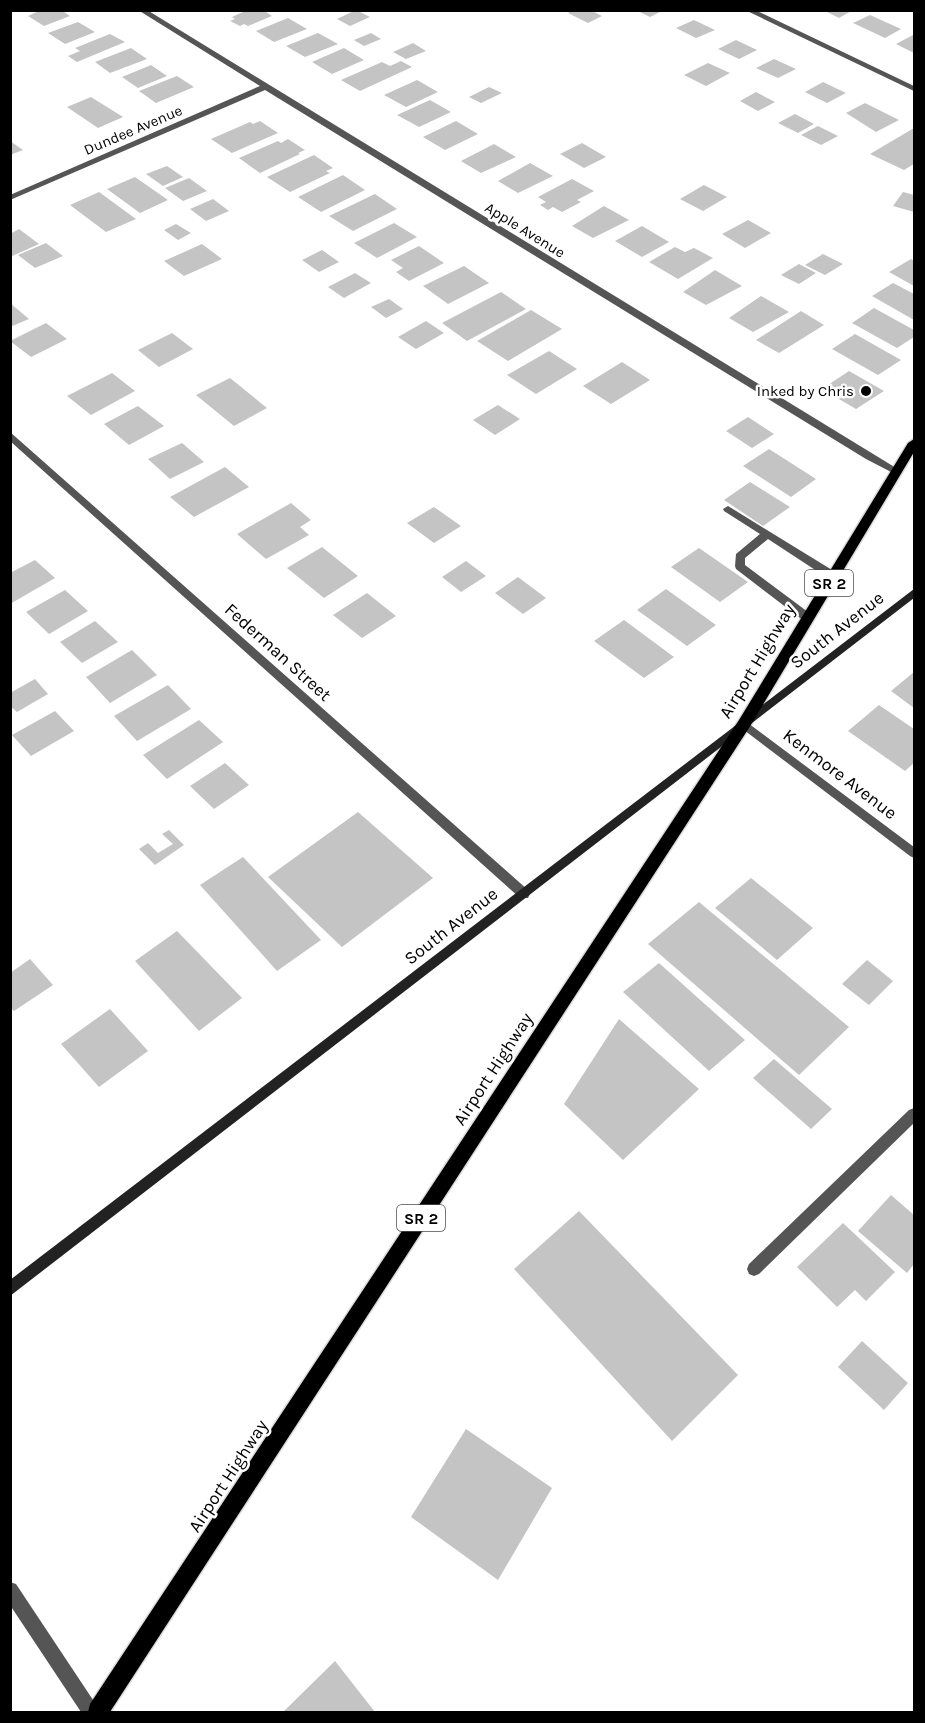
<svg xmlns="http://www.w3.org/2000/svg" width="925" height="1723" font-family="Karla,sans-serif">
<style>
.building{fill:#c4c4c4}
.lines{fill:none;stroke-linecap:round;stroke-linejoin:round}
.primary-casing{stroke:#dbdbdb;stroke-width:3}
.lane{fill:#555;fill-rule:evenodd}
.street{fill:#555;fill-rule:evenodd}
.secondary{fill:#222;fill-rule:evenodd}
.primary{fill:#000;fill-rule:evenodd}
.poi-dot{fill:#000;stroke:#fff;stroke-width:2}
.labels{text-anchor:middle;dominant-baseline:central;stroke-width:5;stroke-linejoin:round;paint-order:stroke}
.far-street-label{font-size:15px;fill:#000;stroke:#fff}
.far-poi-label{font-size:15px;fill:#000;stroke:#fff;text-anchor:end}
.shield{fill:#fff;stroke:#4c4c4c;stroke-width:1.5}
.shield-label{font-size:16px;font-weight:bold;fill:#000}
.street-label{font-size:18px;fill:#000;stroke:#fff}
</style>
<rect width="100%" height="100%" fill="#fff"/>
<path class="building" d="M41,10H61L70,16L44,26L28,16Z
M247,10H263L272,16L248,26L244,24L240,26L230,21L235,19L232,17Z
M356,10L370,17L350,26L337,19Z
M573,10H590L602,16L588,23L568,13Z
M636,10H664L650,17Z
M823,10H853L839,18Z
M870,15L901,29L885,38L853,23Z
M288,18L307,29L274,42L256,31Z
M694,20L715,30L696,38L676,28Z
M78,22L95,32L65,44L48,33Z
M318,33L338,44L305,57L286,46Z
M371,33L381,39L364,46L354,40Z
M110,34L125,42L77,62L68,56L80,51L75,48Z
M913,35L914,36V53L896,44Z
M736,40L757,50L739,59L718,49Z
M413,43L426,51L406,59L393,52Z
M131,48L147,59L110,73L95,62Z
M344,48L364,60L332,74L312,62Z
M774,59L796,69L778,78L756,68Z
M401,61L412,67L360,91L341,80L382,62L390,66Z
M708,63L730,73L706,86L684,75Z
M151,65L167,76L138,88L122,77Z
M177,76L194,87L156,103L139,91Z
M417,80L438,92L406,107L384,95Z
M823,82L846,93L827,103L805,92Z
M489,87L502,93L481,103L469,97Z
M756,92L775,102L758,111L740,101Z
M91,97L123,117L98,128L67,107Z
M430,100L451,112L419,127L397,115Z
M865,103L899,120L876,132L846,113Z
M795,114L814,124L798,133L778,123Z
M260,121L278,133L232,153L211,139L250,122L253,124Z
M456,121L478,134L445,150L423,137Z
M818,126L838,136L821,145L801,135Z
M914,128V164L904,170L870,154Z
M288,139L305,150L298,153L300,154L260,173L239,158L278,141L281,143Z
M10,141L23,150L10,155Z
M582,143L606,157L584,168L560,154Z
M494,144L516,157L481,173L461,161Z
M314,155L333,168L326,171L330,173L290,192L267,177Z
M530,163L553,176L518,193L498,181Z
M167,166L183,177L163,186L146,174Z
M343,175L365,190L321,212L298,197Z
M135,177L168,200L140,213L107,189Z
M189,178L207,191L183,201L165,188Z
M572,179L594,191L577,200L581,202L562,212L553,207L548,210L540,205L546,202L538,197Z
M704,185L727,197L703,211L680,199Z
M99,192L136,219L106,232L70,205Z
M903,192L914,195V212L893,206Z
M375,194L397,209L353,231L329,216Z
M213,199L229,211L206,221L190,209Z
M604,206L629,220L593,238L572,226Z
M748,220L771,233L745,248L722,234Z
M394,223L417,237L377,258L354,243Z
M176,224L191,233L178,240L164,230Z
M642,226L669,242L642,257L615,241Z
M19,229L39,244L10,257V234Z
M46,243L63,256L35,268L18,255Z
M202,244L222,259L184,276L164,261Z
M419,246L444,263L409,281L396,272L403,268L391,260Z
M675,247L685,252L694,248L713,258L678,279L649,262Z
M322,250L339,262L319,272L302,260Z
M823,254L843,264L825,275L805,265Z
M911,259L914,261V286L889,272Z
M799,264L816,273L799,284L781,275Z
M464,266L489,283L448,304L423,286Z
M715,270L742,286L706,305L683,292Z
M355,273L371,283L344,298L328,287Z
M893,283L914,294V320L872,296Z
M501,292L526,309L467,341L442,323Z
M761,296L789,312L753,332L729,318Z
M389,299L403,309L386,318L371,307Z
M10,303L29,319L10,327Z
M874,308L914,330V337L897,348L852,323Z
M531,310L562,329L508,361L477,341Z
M801,311L824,325L779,353L756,340Z
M426,321L444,333L416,349L398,337Z
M46,323L67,339L31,357L10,341Z
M172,333L193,349L159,367L138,350Z
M855,334L901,360L878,375L832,349Z
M549,351L577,369L536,394L507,375Z
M622,362L650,380L611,404L583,386Z
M849,371L884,391L856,409L822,389Z
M112,373L135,391L91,415L67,396Z
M230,378L267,408L234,426L196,395Z
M498,405L520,419L495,435L473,420Z
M138,406L164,426L129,445L104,424Z
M748,417L774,434L752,448L726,431Z
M182,443L204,462L170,479L148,459Z
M769,449L816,479L791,497L743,466Z
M225,467L249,487L194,517L170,497Z
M750,482L790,507L763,526L724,500Z
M291,503L311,520L300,527L309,535L266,559L237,534Z
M434,507L461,526L434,543L407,523Z
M322,547L358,576L324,598L287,568Z
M699,548L748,582L720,602L671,567Z
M35,560L55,578L10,604V573Z
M466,561L486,576L461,592L442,577Z
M518,577L546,598L523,614L495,593Z
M666,589L716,625L687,646L637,610Z
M65,590L88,611L49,634L26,612Z
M367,593L396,616L362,638L333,615Z
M624,620L674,657L644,678L594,641Z
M95,621L118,642L82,663L60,642Z
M132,650L157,675L110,703L86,677Z
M914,672V708L891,691Z
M35,679L48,694L17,712L10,706V693Z
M168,685L191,709L137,741L114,716Z
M879,705L914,729V763L905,771L848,731Z
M55,711L74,731L31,756L12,735Z
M199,720L223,742L167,779L143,755Z
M225,763L249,785L214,809L190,786Z
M358,812L433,878L342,947L268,877Z
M169,830L184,845L155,865L139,849L148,843L158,853L173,844L162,834Z
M243,857L321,940L277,971L200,885Z
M751,878L813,928L777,960L715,908Z
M699,902L849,1027L799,1075L648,944Z
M177,931L242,998L199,1031L135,961Z
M30,959L53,985L14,1011L10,1007V973Z
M867,960L893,981L869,1005L842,984Z
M659,963L745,1040L709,1071L623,992Z
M110,1009L148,1051L99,1087L61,1044Z
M619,1019L699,1089L623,1160L564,1104Z
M774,1059L832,1109L811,1129L753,1078Z
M891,1195L914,1215V1264L907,1273L858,1231Z
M579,1211L738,1375L672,1441L514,1269Z
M843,1223L895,1272L866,1301L855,1290L837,1307L797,1267Z
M862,1341L908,1383L884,1410L838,1367Z
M466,1429L552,1488L498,1580L411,1517Z
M335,1661L375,1712H283Z"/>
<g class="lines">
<g class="primary-casing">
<path id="primary" d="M914,439V452L749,728L110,1712H88L90,1704L739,720L908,443Z"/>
</g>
<path class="lane" d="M728,506L837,573L838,576L837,579H829L768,539L745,558V565L812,615L813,618L812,621H804L736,569L735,566L736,554L760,534L724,511L723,509Z
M914,1108V1123L759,1274L754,1276L749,1274L747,1269L749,1264L909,1110Z"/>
<path class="street" d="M138,10H147L901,471L896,474L893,473L866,459L265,90L10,200V195L260,86Z
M745,10H755L914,86V91Z
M10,432L528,890L530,894L528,898H520L10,441Z
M744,720L914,847V858L910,856L740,727L738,724Z
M10,1582L16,1584L97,1706L99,1712H81L10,1605Z"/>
<path class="secondary" d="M914,589V598L10,1296V1280Z"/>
<use href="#primary" class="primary"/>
</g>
<circle class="poi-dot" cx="866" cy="391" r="6"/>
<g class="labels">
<g class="far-street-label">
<text transform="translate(133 130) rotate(-23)">Dundee Avenue</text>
<text transform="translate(525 230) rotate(32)">Apple Avenue</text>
</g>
<g class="far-poi-label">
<text x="854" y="391">Inked by Chris</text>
</g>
<g class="shield">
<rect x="805" y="570" width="48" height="26" rx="4.5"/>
<rect x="397" y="1205" width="48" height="26" rx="4.5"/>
</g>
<g class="shield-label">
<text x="829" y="583">SR 2</text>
<text x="421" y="1218">SR 2</text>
</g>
<g class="street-label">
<text transform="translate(837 630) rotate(-38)">South Avenue</text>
<text transform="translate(278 652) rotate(42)">Federman Street</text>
<text transform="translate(757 661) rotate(-59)">Airport Highway</text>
<text transform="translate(840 774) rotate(37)">Kenmore Avenue</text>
<text transform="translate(451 926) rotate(-38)">South Avenue</text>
<text transform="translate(493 1069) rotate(-57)">Airport Highway</text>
<text transform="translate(228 1476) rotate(-57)">Airport Highway</text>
</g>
</g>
<rect width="925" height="1723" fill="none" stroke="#000000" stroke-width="24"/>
</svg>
